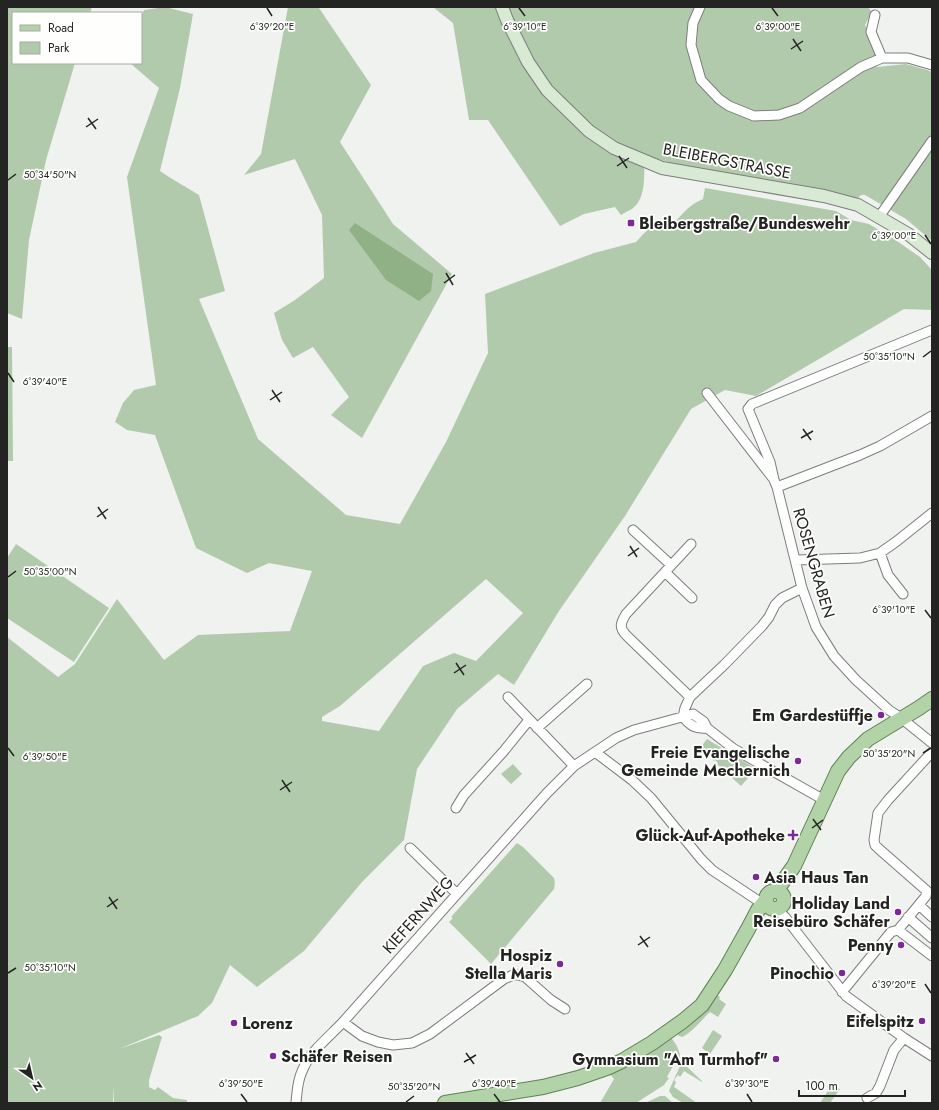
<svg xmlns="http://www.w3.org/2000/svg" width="939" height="1110" font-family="Jost,sans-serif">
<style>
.green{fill:#b2caac;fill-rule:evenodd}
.water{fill:#8fb185}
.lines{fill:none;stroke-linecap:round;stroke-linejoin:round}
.street-casing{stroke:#7b7e7b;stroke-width:11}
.secondary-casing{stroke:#7b7e7b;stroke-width:14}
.primary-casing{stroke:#5e8354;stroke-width:16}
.street{stroke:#fff;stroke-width:9}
.secondary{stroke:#d8e9d4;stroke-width:12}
.primary{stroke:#b2d3a8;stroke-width:14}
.ticks{fill:none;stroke:#242523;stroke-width:1.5}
.poi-dot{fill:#7e2896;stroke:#fefffd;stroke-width:1.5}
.labels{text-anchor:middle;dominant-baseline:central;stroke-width:3.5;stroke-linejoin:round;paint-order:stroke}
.street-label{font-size:16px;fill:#242523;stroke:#fefffd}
.poi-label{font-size:16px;font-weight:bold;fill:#242523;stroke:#fefffd;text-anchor:end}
.ticks-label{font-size:10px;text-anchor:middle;fill:#242523;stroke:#fefffd;stroke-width:3.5;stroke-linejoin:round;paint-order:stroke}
</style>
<rect width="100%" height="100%" fill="#eff2ee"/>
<path class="green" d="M7,7H92L90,13H13V63H75L46,160L29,240L22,319L7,313Z
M165,7L193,14L180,88L160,171L169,177L199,195L225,291L199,299L258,439L346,515L400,524L446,442L488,353L485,294L594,253L636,242L650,227L672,226C681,215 690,204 703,199L705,188L836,211L851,220L869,224L894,239L920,257L932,270V310L904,309L756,396L725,390L691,409L625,516L559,611L514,685L498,674L457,709L417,769L404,840L362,882L304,951L257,987L230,965L212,1003L198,1016L119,1049L159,1035L162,1037L149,1080V1087L155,1090L158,1087L173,1098L187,1100V1103H114L113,1086V1103H7V637L58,677L75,664L117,599L164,660L198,635L290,631L312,571L269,563L247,573L196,548L155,435L127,430L115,422L123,403L134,390L156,385L127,177L159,88L130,63H141V17L144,10ZM486,579L523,613L476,661L454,653L423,666L379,731L322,721V717L340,706Z
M288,7L319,8L371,85L340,142L393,224L452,274L362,438L331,415L349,397L313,347L293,358L282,340L274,313L295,300L324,278L322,215L295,159L244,175L261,154Z
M433,7H868L872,12L865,25L873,43L877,67L906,64L927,70L932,72V241L906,219L865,195H861L857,199L825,190L671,163L645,155C643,172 648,197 632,209C628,211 624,213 621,215L615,207L584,214L560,226L488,120H469L453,23Z
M7,347H12L13,461H7Z
M16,544L109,608L74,662L7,618V558Z
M707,739L756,769L741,786L717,764L718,763L715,760L714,761L700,748Z
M513,764L522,774L511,784L501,774Z
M517,843L523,847L554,878C555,882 555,885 554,889L491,964L449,922L453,918L451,917Z
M717,995L720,997L719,999L726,1004L718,1017L710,1012C702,1019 692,1033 682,1037L679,1036L677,1033L709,1006Z
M713,1030L722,1036L710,1054L702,1048Z
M671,1038C675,1041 679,1050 680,1055C680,1059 678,1062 676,1065L674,1064L667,1077L669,1078L664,1085L636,1103H600L614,1079L610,1074Z
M683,1065H685L702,1081V1082L684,1071L680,1077L678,1075L674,1080L676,1082L674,1087L697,1103H683L673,1097L669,1091L671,1086L680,1066Z
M832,1085L840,1089L830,1103H820Z
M660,1096H665L673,1103H645Z"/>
<path class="water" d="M355,223L433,274L431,291L419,301L386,280L349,230Z"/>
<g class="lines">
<g class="street-casing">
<path id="street" d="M700,7L693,23L691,45L701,80L719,99L729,106L754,116L779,115L800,108L861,67L882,58H908L932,65
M875,15L871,32L882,58
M879,217L932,141
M932,330L752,404L748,409L770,462L774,480L777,487L802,588L816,627L834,656L856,680L889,710L901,718L932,743
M707,393L772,477
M777,487L860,455L880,446L932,416
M633,530L671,565
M880,553L888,575L903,594
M796,560L860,558L880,553L897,541L932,513
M665,572L692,598
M508,697L574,766
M690,697L724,665L762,626L769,617L775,605L782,598L802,588
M683,717L685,708L690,697L627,636C619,628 620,624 626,614L691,544
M683,717C691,726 695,729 707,728
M537,728L587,684
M595,752L632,780L651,798L701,859L712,870L757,900L764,903
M456,808L464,795L503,752L529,720
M410,848L457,894
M919,905L932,917
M776,909L785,917L846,996L904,1038L932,1056
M908,917L932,938
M898,930L932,956
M842,992L891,932L898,930L926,896L927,891L879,849L875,845L874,840L878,813L888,800L932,752
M343,1022L362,1036L378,1042L393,1045L412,1043L430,1034L504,979L513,975H519L525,977L551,1000L565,1009
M867,1098L876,1093L880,1086L894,1050L904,1038
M296,1103C297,1091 298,1078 304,1067C311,1051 331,1035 343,1022L547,793L574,766L616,738L634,730L693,714L704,722L707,728L734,749L824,800"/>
</g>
<g class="secondary-casing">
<path id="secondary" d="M502,7L507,20L528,62L547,90L589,131L614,148L662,168L824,196L858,205L908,234L932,253"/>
</g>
<g class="primary-casing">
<path id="primary" d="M766 900a9 9 0 1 1 18 0a9 9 0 1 1-18 0Z
M776,891L794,866L838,771L849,757L868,739L919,708L932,699
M445,1103L543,1087L578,1078L607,1068L622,1061L652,1043L683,1021L702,1005L725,970L748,929L758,910L765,901"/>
</g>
<use href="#street" class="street"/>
<use href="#secondary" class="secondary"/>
<use href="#primary" class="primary"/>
</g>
<path class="ticks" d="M267,8L272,16M519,8L525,16M772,8L778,16M793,39L801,51M791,49L803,41M88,118L96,129M86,127L98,119M619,156L627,168M617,166L629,158M8,180L16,174M925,235L931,244M446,273L453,285M444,283L455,275M923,357L931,351M8,373L14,382M272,390L280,402M270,400L282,392M803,429L811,440M801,438L813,431M98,507L106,519M97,517L108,509M630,546L637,557M628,556L639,548M8,577L16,571M925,610L931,618M456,663L464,675M454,673L466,665M8,748L14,756M923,753L931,748M282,780L290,792M280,790L292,782M813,819L821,830M812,828L823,820M109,897L117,909M107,907L118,899M640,936L648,947M638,945L650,937M8,973L16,968M925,984L931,993M466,1053L474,1064M464,1062L476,1055M241,1094L247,1102M494,1094L500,1102M747,1094L752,1102M406,1102L414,1096"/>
<g class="poi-dot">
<rect x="627" y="219" width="8" height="8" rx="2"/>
<circle cx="881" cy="715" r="4"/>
<circle cx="798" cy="761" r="4"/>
<path d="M791 829h4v4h4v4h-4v4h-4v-4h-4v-4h4z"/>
<circle cx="756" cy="877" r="4"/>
<circle cx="898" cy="912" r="4"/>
<circle cx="901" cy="945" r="4"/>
<circle cx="560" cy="964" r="4"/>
<circle cx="842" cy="973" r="4"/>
<circle cx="922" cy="1021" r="4"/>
<circle cx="234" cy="1023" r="4"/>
<circle cx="273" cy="1056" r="4"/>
<circle cx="776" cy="1059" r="4"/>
</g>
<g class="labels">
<g class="street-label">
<text transform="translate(727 161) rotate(11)">BLEIBERGSTRASSE</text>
<text transform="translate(814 563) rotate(74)">ROSENGRABEN</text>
<text transform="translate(418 915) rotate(-48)">KIEFERNWEG</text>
</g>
<g class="poi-label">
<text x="639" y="223" text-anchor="start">Bleibergstraße/Bundeswehr</text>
<text x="873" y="715">Em Gardestüffje</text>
<text x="790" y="752">Freie Evangelische<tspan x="790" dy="18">Gemeinde Mechernich</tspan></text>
<text x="785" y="835">Glück-Auf-Apotheke</text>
<text x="764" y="877" text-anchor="start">Asia Haus Tan</text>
<text x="890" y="903">Holiday Land<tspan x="890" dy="18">Reisebüro Schäfer</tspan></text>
<text x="893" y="945">Penny</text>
<text x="552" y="955">Hospiz<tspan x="552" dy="18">Stella Maris</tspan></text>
<text x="834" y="973">Pinochio</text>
<text x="914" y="1021">Eifelspitz</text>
<text x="242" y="1023" text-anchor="start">Lorenz</text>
<text x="281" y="1056" text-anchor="start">Schäfer Reisen</text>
<text x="768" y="1059">Gymnasium "Am Turmhof"</text>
</g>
</g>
<g class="ticks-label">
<text x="525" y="30">6°39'10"E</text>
<text x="778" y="30">6°39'00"E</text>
<text x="272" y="30">6°39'20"E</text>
<text x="50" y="178">50°34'50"N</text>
<text x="894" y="239">6°39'00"E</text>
<text x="889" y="360">50°35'10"N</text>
<text x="45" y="385">6°39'40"E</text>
<text x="50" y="575">50°35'00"N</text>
<text x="894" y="613">6°39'10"E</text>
<text x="889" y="757">50°35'20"N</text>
<text x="45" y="760">6°39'50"E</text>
<text x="50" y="971">50°35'10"N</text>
<text x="894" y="988">6°39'20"E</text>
<text x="241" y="1087">6°39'50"E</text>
<text x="494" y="1087">6°39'40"E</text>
<text x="747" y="1087">6°39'30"E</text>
<text x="414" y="1090">50°35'20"N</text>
</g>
<rect width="939" height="1110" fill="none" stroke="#242523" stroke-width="16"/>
<rect x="12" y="12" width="130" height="52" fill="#fefffd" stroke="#a7a8a6"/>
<rect x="20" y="25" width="20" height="6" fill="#b2d3a8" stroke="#a7a8a6"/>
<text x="48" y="32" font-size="12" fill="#242523">Road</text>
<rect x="20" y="42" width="20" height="12" fill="#b2caac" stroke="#a7a8a6"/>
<text x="48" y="52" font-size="12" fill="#242523">Park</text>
<g transform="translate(32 1078) rotate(146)" stroke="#fefffd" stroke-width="3" paint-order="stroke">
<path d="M0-3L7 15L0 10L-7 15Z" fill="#242523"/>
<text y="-6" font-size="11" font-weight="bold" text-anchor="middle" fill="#242523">N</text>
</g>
<path d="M799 1090v6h106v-6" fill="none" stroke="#242523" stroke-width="2"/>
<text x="805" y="1090" font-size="12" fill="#242523" stroke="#fefffd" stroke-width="3" paint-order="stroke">100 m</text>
</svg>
